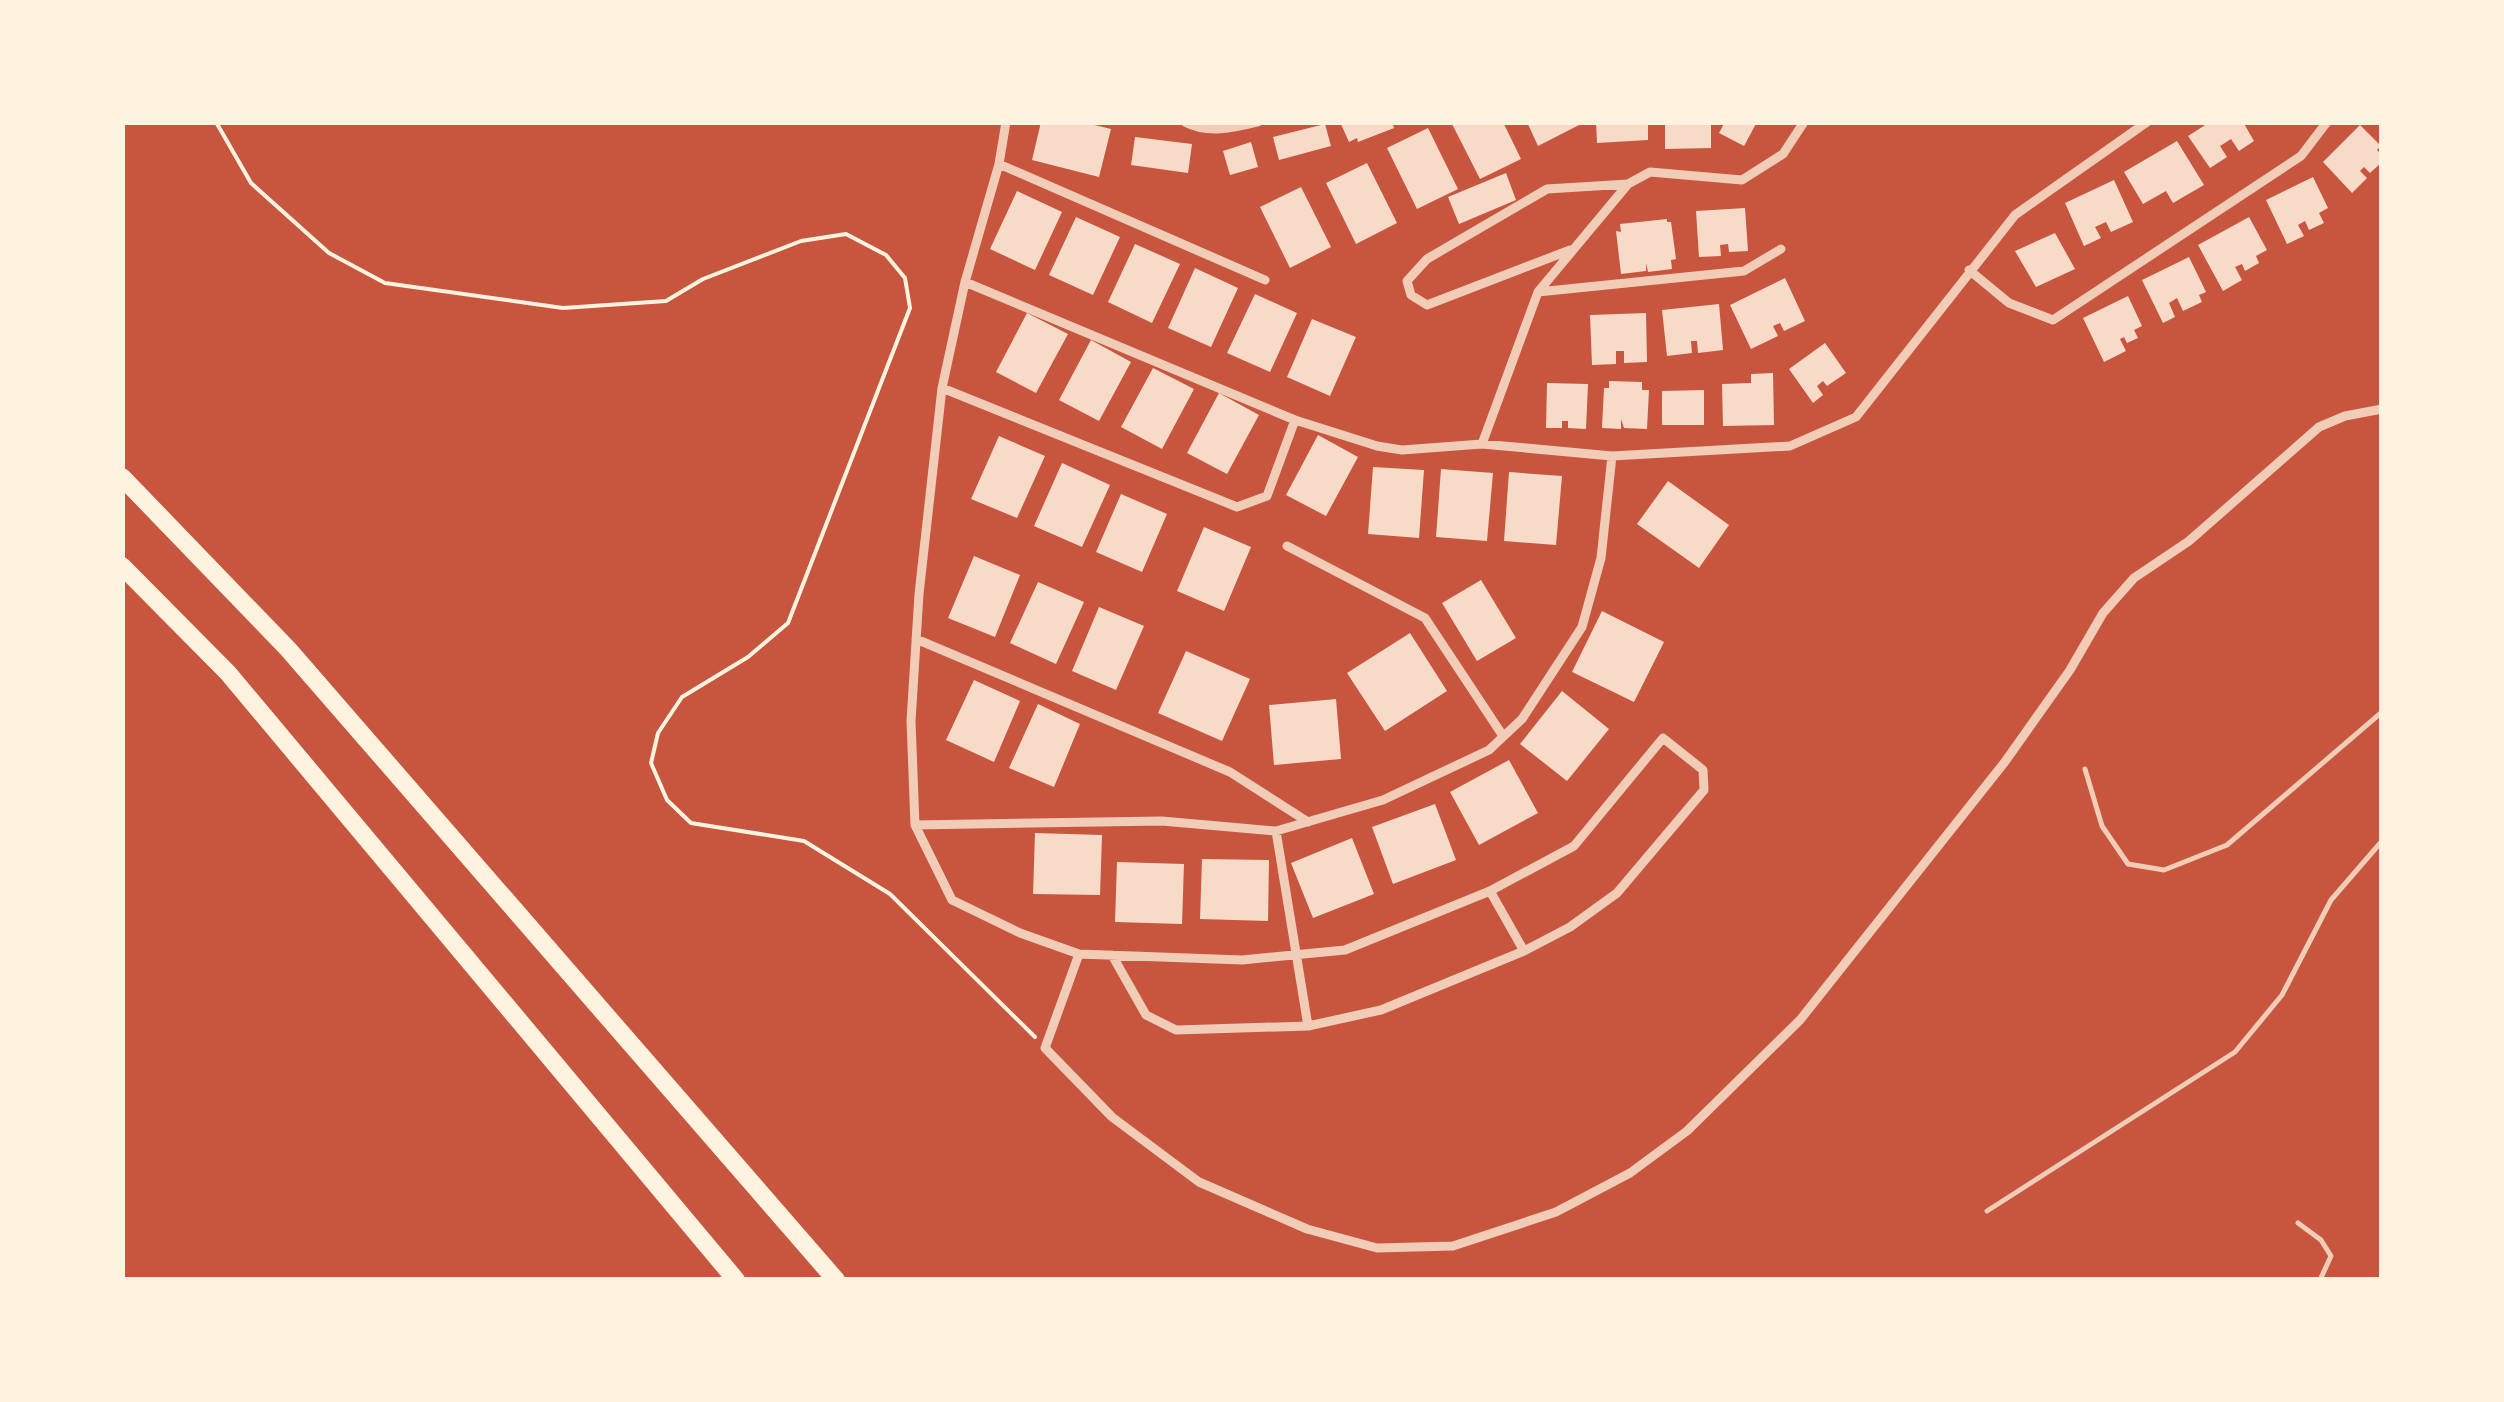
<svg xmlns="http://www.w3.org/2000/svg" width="2504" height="1402" font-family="Signika,sans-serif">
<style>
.building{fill:#f7dbc8}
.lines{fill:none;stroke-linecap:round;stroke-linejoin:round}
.path{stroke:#fff3e0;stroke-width:4}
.service{stroke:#f1ccb7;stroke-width:5}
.minor{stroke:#f1ccb7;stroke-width:9}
.motorway{stroke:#fff3e0;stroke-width:18}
</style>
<rect width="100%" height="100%" fill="#c8553d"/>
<path class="building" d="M1041,122H1082L1111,129L1099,177L1032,160Z
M1340,122H1392L1394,128L1358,142L1357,138L1349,142Z
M1451,122H1503L1521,159L1480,179Z
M1527,122H1578L1579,125L1538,146Z
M1596,122H1648V140L1597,143Z
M1665,122H1711V148L1665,149Z
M1725,122H1757L1744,146L1719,133Z
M2210,122H2243L2254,141L2239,151L2231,139L2220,146L2227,157L2210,168L2188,136Z
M1325,124L1331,146L1279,160L1273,137Z
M2360,125L2381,146L2377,150L2382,155V162L2370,173L2364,167L2360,171L2367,178L2352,193L2323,162Z
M1428,128L1458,189L1417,209L1387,148Z
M1135,137L1192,144L1188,173L1131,165Z
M2177,141L2204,185L2173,203L2166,191L2143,204L2124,172Z
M1251,142L1258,167L1230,175L1223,151Z
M1367,163L1397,223L1356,244L1326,183Z
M1506,173L1516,200L1459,224L1448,197Z
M2313,177L2328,208L2319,213L2324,223L2309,230L2305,221L2298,225L2304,236L2287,244L2266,200Z
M2114,180L2133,222L2111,232L2106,222L2095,227L2101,238L2084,246L2065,203Z
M1301,187L1331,247L1290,268L1260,207Z
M1017,191L1062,212L1035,270L990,249Z
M1745,208L1748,251L1729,252L1728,244L1720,245L1721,256L1699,257L1696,211Z
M1076,217L1120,237L1093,295L1049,275Z
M2249,217L2267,250L2256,256L2259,263L2245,271L2242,264L2235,267L2242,280L2223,291L2198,245Z
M1667,219V222H1671L1676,259L1671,260L1672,269L1648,272L1646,263V271L1621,274L1616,231L1621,232L1620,224Z
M2055,233L2075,269L2036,287L2015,251Z
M1135,244L1180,264L1152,323L1108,302Z
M2189,257L2206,292L2199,295L2202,302L2183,311L2177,298L2169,303L2175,317L2163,323L2142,280Z
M1195,268L1238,288L1211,347L1168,328Z
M1785,278L1805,321L1784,331L1780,323L1773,326L1778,336L1751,349L1730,305Z
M1255,294L1297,313L1270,372L1227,353Z
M2128,296L2142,326L2134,330L2138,338L2127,343L2124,337L2120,339L2126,351L2104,362L2083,318Z
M1719,304L1723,350L1698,353L1697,341H1691L1692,353L1667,356L1662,310Z
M1027,313L1068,334L1036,393L996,372Z
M1646,313L1647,362L1624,363V351H1616V364L1592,365L1590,315Z
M1312,319L1356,337L1330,396L1287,377Z
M1091,340L1131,362L1099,421L1059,400Z
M1825,343L1846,373L1827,386L1823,381L1817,386L1823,395L1813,403L1789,369Z
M1153,368L1194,389L1162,449L1121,427Z
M1773,373L1774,425L1723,426L1722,384L1751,383V374Z
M1609,381L1642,382V390H1649L1647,429L1624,428L1621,419V429L1602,428L1604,388H1609Z
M1547,383L1588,384L1586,429L1568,428V421H1562V428H1546Z
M1704,390V425H1662V391Z
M1219,393L1259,415L1227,474L1187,453Z
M1318,435L1358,457L1326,516L1286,495Z
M999,436L1045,456L1017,518L971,499Z
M1062,463L1110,485L1082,547L1034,526Z
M1373,467L1424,470L1419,538L1368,534Z
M1441,469L1493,473L1487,541L1436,537Z
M1509,472L1562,476L1556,545L1504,541Z
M1668,481L1729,525L1699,568L1637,524Z
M1121,494L1167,514L1142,572L1096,552Z
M1204,527L1251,547L1224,611L1177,591Z
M974,556L1020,575L995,637L948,618Z
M1481,580L1516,638L1477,661L1442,603Z
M1038,582L1084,602L1056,664L1010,643Z
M1099,607L1144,626L1116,690L1072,671Z
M1602,611L1664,642L1634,702L1572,672Z
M1410,633L1447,691L1385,731L1347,673Z
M1186,651L1250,679L1222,741L1158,713Z
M974,680L1020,701L994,762L946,740Z
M1562,691L1609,729L1567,781L1520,744Z
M1336,699L1341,759L1274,765L1269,705Z
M1038,704L1080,724L1054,787L1009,768Z
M1509,760L1538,813L1479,845L1450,792Z
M1435,804L1456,860L1393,884L1372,827Z
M1035,833L1102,835L1100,895L1033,894Z
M1352,838L1374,894L1313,918L1291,863Z
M1202,859L1269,860L1268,921L1200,919Z
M1117,862L1184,864L1182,924L1115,922Z"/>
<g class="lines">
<path class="path" d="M216,122L251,183L329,253L385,283L563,308L666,301L703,279L801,241L846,234L886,255L905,278L910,308L788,623L748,657L682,697L658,733L651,763L667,800L691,823L804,841L890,894L1035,1037"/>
<path class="service" d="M2085,769L2102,826L2128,864L2164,870L2227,845L2382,712
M1987,1211L2235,1052L2282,995L2331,900L2382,841
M2298,1223L2321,1240L2331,1256L2320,1280"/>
<path class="minor" d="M1006,122L999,164L965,282L942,388L919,594L911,721L915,825L952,900L1020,933L1079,954L1242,960L1345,950L1490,891L1574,846L1663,738L1703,770L1704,790L1617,893L1570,927L1524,951L1381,1010L1308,1026L1176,1030L1146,1015L1112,955
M1185,122C1207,134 1234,128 1258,122
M999,164L1265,280
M1570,250L1427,305L1411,295L1407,281L1427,259L1547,189L1628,184
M1969,270L2009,303L2053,320L2301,156L2327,122
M965,282L1295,420L1377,446L1402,450L1482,444L1612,456L1790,446L1856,417L2015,215L2147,122
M1538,292L1744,271L1781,249
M942,388L1237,507L1267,496L1295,420
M1482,444L1538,292L1628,184L1650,172L1742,180L1783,154L1804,122
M1287,546L1425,618L1503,736
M916,639L1230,772L1308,822
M915,825L1162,821L1276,831L1383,800L1489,750L1522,719L1582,627L1601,558L1612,456
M1276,831L1308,1026
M1490,891L1524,951
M1079,954L1045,1048L1112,1117L1199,1182L1307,1229L1377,1248L1453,1246L1556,1212L1630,1173L1687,1131L1800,1020L2004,763L2070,670L2103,613L2134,578L2189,541L2319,427L2345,416L2382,409"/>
<path class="motorway" d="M122,477L288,649L836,1280
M122,566L228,673L736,1280"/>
</g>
<rect width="2504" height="1402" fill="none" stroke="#fff3e0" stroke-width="250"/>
</svg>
